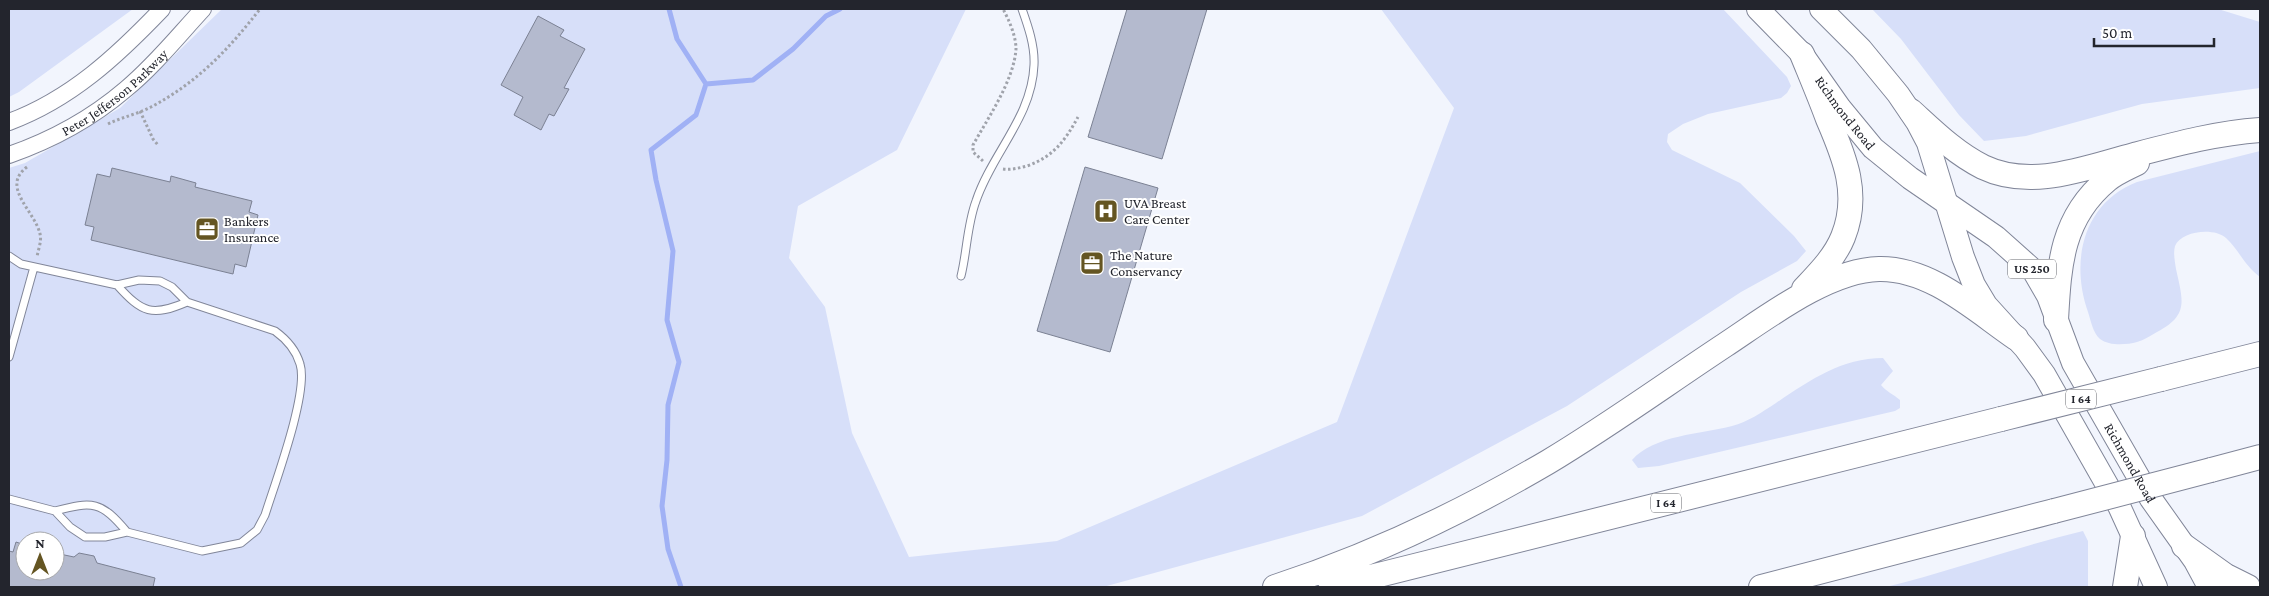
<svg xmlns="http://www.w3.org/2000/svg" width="2269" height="596" font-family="'Crimson Pro',serif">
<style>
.green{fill:#d7dff9;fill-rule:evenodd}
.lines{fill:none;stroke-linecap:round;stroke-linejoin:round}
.stream{stroke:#a0b1f5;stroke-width:5}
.building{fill:#b4bace;stroke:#7b8193}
.service-casing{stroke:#818699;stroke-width:9}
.tertiary-casing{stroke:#818699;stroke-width:18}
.trunk-casing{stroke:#818699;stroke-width:24}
.motorway-casing{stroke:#818699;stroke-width:26}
.path{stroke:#a0a3ab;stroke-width:3;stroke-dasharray:2.5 2.5;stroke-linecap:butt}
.service{stroke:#fff;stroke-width:7}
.tertiary{stroke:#fff;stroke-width:16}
.trunk{stroke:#fff;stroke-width:22}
.motorway{stroke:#fff;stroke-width:24}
.motorway-bridge-casing{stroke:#818699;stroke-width:26;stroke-linecap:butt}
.motorway-bridge{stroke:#fff;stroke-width:24}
.labels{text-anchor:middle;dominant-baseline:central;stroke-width:4;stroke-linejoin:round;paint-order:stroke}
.shield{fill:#fff;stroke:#65666c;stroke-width:1}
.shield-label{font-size:12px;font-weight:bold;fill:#23252d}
.street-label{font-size:14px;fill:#23252d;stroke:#fff}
.poi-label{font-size:14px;fill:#23252d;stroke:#fff;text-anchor:start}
</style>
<rect width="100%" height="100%" fill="#f2f5fd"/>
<path class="green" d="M9,9H133L19,92L9,97Z
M222,9H966L897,150L798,206L789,258L825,307L852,433L909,557L1057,541L1337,422L1454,108L1381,9H1723L1787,77L1791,86L1787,93L1781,98L1708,114L1683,124L1668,134L1667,142L1672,150L1740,183L1794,236L1806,251L1797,261L1741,292L1567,406L1362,516L1103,587H9V168L25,163L120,108ZM25,541H55V571H25Z
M1872,9H2218L2260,22V88L2142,104L2026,136L1984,141L1959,115L1901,39Z
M2260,151V277C2244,265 2239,250 2226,238C2214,227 2181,231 2175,246C2173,253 2175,262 2176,269C2183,301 2189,315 2157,332C2150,336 2144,340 2137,342C2126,345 2109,346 2100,339C2093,333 2091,321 2088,312C2070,261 2083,203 2137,182Z
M1883,358L1893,371L1881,385C1887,392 1893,394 1900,400V408L1895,411L1659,466L1638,468L1632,460C1654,435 1701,434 1732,426C1748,422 1762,412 1776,403C1809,381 1841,358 1883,358Z
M2083,531L2088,541V587H1886C1952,571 2016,547 2083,531Z"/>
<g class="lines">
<path class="stream" d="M669,9L677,39L706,84
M681,587L668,549L662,506L667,460L668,405L679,362L667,320L673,251L656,180L651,150L696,115L706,84L753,80L793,49L826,16L840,9"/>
</g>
<path class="building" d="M1127,9H1207L1162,159L1088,137Z
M538,16L564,30L560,36L585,49L564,88L569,89L554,116L549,114L541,130L514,115L523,97L501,85Z
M1085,167L1158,188L1110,352L1037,331Z
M112,168L170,182L171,176L196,183L195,187L252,201L249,212L258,215L246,267L235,264L233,274L91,240L94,227L85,225L97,174L110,177Z
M16,542L25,545V571H55V553L74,557L79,553L94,556L97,563L155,578L153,587H9V551L13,552Z"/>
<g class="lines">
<g class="service-casing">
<path id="service" d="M9,256L21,264L117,285L139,280L160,281L172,287L187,302L275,331C286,339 296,350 300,364C309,392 275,483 265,515L257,530L241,543L202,551L127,532L105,537H85L70,527L55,511L9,499
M961,276C967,252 967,225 976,201C992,153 1032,117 1034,65C1035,46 1028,26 1022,9
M117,285C142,313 152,317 187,302
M9,357L34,267
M55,511C93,501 101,501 127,532"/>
</g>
<g class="tertiary-casing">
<g id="tertiary">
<path d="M9,122C71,99 117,56 162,9"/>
<path id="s1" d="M9,155C52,140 91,119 126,89C154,66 178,36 203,9"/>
</g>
</g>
<g class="trunk-casing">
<g id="trunk">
<path id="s2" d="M1758,9L1802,54L1840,108L1873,148L1910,178L1996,237L2033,270L2048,296L2073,363L2151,499L2195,561L2209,587"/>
<path d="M1821,9L1861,49L1898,94L1917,122L1928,143L1963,257L1974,285L1986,305L2025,348L2044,374L2119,506L2156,587"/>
</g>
</g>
<g class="motorway-casing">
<path id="motorway" d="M1802,54C1811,76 1820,97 1828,119C1845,158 1860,195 1843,237C1835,257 1819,273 1804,289
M1911,111C1933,131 1955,153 1983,167C2031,190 2085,168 2134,155C2176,144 2217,133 2260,130
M2056,320C2059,266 2061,218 2107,180C2115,173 2127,168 2137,163
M2161,379L2260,354
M2211,470L2260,457
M2184,546L2226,576L2248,587
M1275,587C1370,556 1461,513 1548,462C1608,426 1666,384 1725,345C1766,318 1828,270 1879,269C1931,268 1975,310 2016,338
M1331,587L2001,419
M1761,587L2054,511
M2125,587L2133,536"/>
</g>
<path class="path" d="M140,111L153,139L158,145
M108,124C122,117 138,114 151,107C198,82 228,50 260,9
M983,161L973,152V145C988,118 1014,80 1016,49C1016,36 1009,20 1003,9
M27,167C0,187 35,211 40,234C42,241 38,250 37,257
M1003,169C1011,170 1019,168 1027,166C1053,157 1065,141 1078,117"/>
<use href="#service" class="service"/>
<use href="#tertiary" class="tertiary"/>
<use href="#trunk" class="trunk"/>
<use href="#motorway" class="motorway"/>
<g class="motorway-bridge-casing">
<path id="motorway-bridge" d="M2001,419L2161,379
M2054,511L2211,470"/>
</g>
<use href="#motorway-bridge" class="motorway-bridge"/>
</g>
<defs>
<g id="hospital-square" transform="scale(1.25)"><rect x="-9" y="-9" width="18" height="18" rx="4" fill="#645522" stroke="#fff"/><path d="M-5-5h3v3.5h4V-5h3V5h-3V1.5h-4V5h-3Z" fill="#fff"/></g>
<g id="office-square" transform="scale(1.25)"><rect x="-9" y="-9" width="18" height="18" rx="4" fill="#645522" stroke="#fff"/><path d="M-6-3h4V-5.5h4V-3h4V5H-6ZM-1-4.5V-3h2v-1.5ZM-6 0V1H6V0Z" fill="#fff"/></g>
</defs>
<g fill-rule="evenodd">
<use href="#hospital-square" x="1106" y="211"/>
<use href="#office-square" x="207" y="229"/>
<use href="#office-square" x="1092" y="263"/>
</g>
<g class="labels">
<g class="shield">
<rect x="2008" y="259.5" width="48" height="19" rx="4"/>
<rect x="2066" y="389.5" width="30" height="19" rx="4"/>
<rect x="1651" y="493.5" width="30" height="19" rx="4"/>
</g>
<g class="shield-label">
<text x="2032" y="269">US 250</text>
<text x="2081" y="399">I 64</text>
<text x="1666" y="503">I 64</text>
</g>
<g class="street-label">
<text stroke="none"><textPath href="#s1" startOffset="124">Peter Jefferson Parkway</textPath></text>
<text stroke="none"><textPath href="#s2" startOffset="136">Richmond Road</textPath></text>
<text stroke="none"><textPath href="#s2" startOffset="599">Richmond Road</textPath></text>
</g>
<g class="poi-label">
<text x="1124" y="203">UVA Breast<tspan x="1124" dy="16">Care Center</tspan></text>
<text x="224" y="221">Bankers<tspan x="224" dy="16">Insurance</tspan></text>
<text x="1110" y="255">The Nature<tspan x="1110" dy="16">Conservancy</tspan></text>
</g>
</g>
<rect width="2269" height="596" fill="none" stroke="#23252d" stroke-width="20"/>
<g transform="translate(40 556)"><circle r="24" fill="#ffffff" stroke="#a7a8ab"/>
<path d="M0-4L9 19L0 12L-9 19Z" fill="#645522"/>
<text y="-8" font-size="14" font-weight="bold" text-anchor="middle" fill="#23252d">N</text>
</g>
<path d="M2094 38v8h120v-8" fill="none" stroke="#23252d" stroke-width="2.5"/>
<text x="2102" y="38" font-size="15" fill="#23252d" stroke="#ffffff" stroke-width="4" paint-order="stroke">50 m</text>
</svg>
